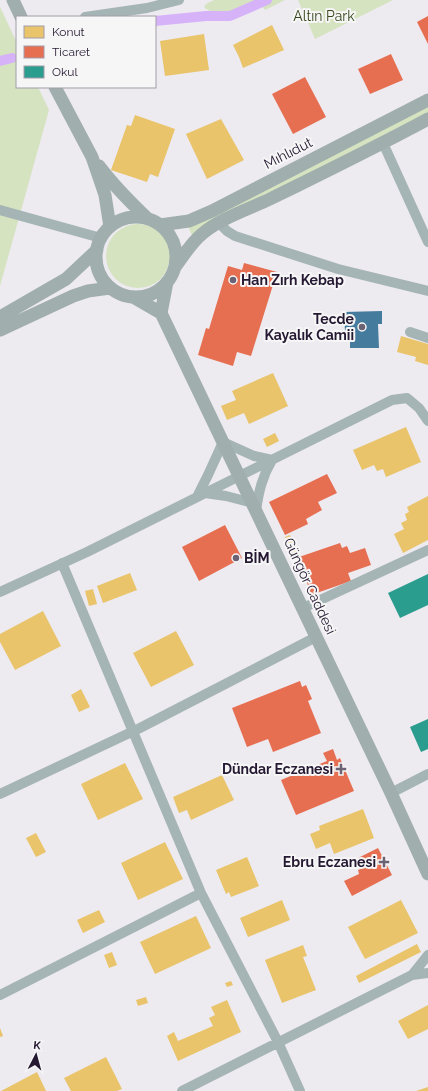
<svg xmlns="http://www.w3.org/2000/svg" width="428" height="1091" font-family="Raleway,sans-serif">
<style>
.green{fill:#d5e3c0}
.homes{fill:#e9c46a}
.shops{fill:#e76f51}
.schools{fill:#2a9d8f}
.public{fill:#457b9d}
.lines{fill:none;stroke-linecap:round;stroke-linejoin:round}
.canal{stroke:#d6b3f9;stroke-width:10}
.minor{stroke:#a5b4b4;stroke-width:10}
.major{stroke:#a0aeae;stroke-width:13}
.poi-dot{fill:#6b6274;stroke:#f6f6f6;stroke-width:1.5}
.labels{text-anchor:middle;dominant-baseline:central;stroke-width:4;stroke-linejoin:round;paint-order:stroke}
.park-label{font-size:14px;fill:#36461a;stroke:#f6f6f6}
.street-label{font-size:14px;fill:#251832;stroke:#f6f6f6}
.poi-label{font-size:14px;font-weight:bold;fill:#251832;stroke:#f6f6f6;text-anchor:end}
</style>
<rect width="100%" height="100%" fill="#edeaf0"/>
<path class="green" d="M214,0H285L265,10L259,2C243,7 217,20 204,7L206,4Z
M298,0H393L315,39Z
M0,7L17,43V87H38L49,110L0,286Z
M428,106V115L193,238L188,226Z
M106 256a32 32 0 1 1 64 0a32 32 0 1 1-64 0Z"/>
<path class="homes" d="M272,25L284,50L243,68L239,57L233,45Z
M204,34L209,70L165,76L160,41Z
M135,115L175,129L158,177L150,174L147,182L111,170L127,125L131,126Z
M221,119L244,160L207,179L186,134Z
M401,336L428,344V365L415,361L416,357L397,352Z
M273,373L288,406L249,424L244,413L227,420L221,406L236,400L232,391Z
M406,427L421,462L386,477L383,469L377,471L374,465L362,470L353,450Z
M275,433L279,441L267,447L263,439Z
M428,496V540L403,553L394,534L404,529L401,523L407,520L405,514L409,512L407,507Z
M290,535L298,553L293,555L285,537Z
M130,573L137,590L103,603L97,586Z
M93,589L97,604L89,606L85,591Z
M43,611L61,646L15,670L0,642V634Z
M176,631L194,665L151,687L133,653Z
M81,689L90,707L79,712L71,695Z
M125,763L143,799L98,820L81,784Z
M222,775L234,800L191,820L187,810L179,813L173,797Z
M363,809L374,838L334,854L330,843L316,849L310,834L320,830L319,826Z
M36,833L46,852L36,857L26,838Z
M165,842L183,879L138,900L121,863Z
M247,857L259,886L231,897L229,892L226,894L216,870Z
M282,900L290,920L248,937L240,918Z
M401,900L418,933L365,959L348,927Z
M99,910L105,922L83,933L77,920Z
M196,916L211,948L155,974L140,942Z
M417,944L421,952L359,983L356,976Z
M303,945L307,956L303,957L316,990L282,1003L265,960Z
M112,952L117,965L109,968L104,955Z
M231,981L233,985L227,987L225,983Z
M146,997L148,1003L138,1006L136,1000Z
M227,1000L241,1032L178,1061L167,1036L174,1032L178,1041L213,1026L209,1018L215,1015L211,1007Z
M428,1005V1029L408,1039L398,1021Z
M0,1028L3,1036L0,1037Z
M106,1057L122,1089L117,1091H71L64,1078Z
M37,1072L46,1091H1Z
M428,1087V1091H416Z"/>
<path class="shops" d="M428,16V44L417,22Z
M391,54L403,80L370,94L358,69Z
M305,77L326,117L293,134L272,94Z
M244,263L277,272L251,356L237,352L233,366L198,355L206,328L209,329L228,266L242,270Z
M327,474L337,493L318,502L322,510L306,519L308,524L285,535L269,502Z
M225,525L242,558L199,581L182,547Z
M340,543L342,548L347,546L350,553L365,548L371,565L348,573L351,581L311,595L299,557Z
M300,681L302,687L306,685L312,699L308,701L321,733L273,752L268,739L247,747L232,708Z
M333,749L337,760L340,758L354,791L296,815L281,780L327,761L323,753Z
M378,848L392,875L352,896L344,881L359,874L358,870L363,868L358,858Z"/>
<path class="schools" d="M428,574V605L400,618L388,593Z
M428,719V749L421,752L410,727Z"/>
<path class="public" d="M382,311V324H378L379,348H350V331H345L344,312Z"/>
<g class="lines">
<path class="canal" d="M155,21L206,16H230L267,0
M0,61L12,58"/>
<path class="minor" d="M85,17L147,8L179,0
M383,143L428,242
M0,210L101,238
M219,223L227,231L235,236L338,269L428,291
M410,332L428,338
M205,493L226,496L253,503
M197,497L208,475L223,442L254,456L272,460C262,477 259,491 256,510
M62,563L201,893L278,1042L300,1091
M0,592L87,552L392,400L407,398L419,408L428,421
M303,608L428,550
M391,793L428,774
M0,794L140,728L316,637
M428,955L412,975L428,973
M0,995L201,893
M182,1091L412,975"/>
<path class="major" d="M13,0L21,17
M55,87L92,157L105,195L110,227
M99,166C114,186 130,202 148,219
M96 257a40 40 0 1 1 80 0a40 40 0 1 1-80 0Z
M160,225L189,221L212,211L428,100
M175,267C184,255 191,243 202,234C219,219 249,209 270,199C323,173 376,147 428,119
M135,298L161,313
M161,313L391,793L428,874
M161,313L167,282
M0,317L66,279L97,250
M0,330L73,296L88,291L110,288"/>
</g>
<g class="poi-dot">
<circle cx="233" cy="280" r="4"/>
<circle cx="362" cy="327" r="4"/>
<circle cx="236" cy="558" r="4"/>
<path d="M339 763h4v4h4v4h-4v4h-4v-4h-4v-4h4z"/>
<path d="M382 856h4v4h4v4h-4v4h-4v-4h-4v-4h4z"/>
</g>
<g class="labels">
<g class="park-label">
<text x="324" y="16">Altın Park</text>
</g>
<g class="street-label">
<text transform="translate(288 153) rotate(-27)">Mıhlıdut</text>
<text transform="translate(310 586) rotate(65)">Güngör Caddesi</text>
</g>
<g class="poi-label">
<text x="241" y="280" text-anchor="start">Han Zırh Kebap</text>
<text x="354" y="319">Tecde<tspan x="354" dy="16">Kayalık Camii</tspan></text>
<text x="244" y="558" text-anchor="start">BİM</text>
<text x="333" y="769">Dündar Eczanesi</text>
<text x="376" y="862">Ebru Eczanesi</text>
</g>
</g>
<rect x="16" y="16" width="140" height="72" fill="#f6f6f6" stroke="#a29da8"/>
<rect x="24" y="26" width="20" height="12" fill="#e9c46a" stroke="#a29da8"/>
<text x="52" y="36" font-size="12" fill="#251832">Konut</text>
<rect x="24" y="46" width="20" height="12" fill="#e76f51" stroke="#a29da8"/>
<text x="52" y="56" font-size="12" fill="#251832">Ticaret</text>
<rect x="24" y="66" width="20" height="12" fill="#2a9d8f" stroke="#a29da8"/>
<text x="52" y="76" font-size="12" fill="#251832">Okul</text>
<g transform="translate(36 1055) rotate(6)" stroke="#f6f6f6" stroke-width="3" paint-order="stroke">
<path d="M0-3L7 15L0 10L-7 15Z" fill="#251832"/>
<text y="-6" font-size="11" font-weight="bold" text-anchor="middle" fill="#251832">K</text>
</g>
</svg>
